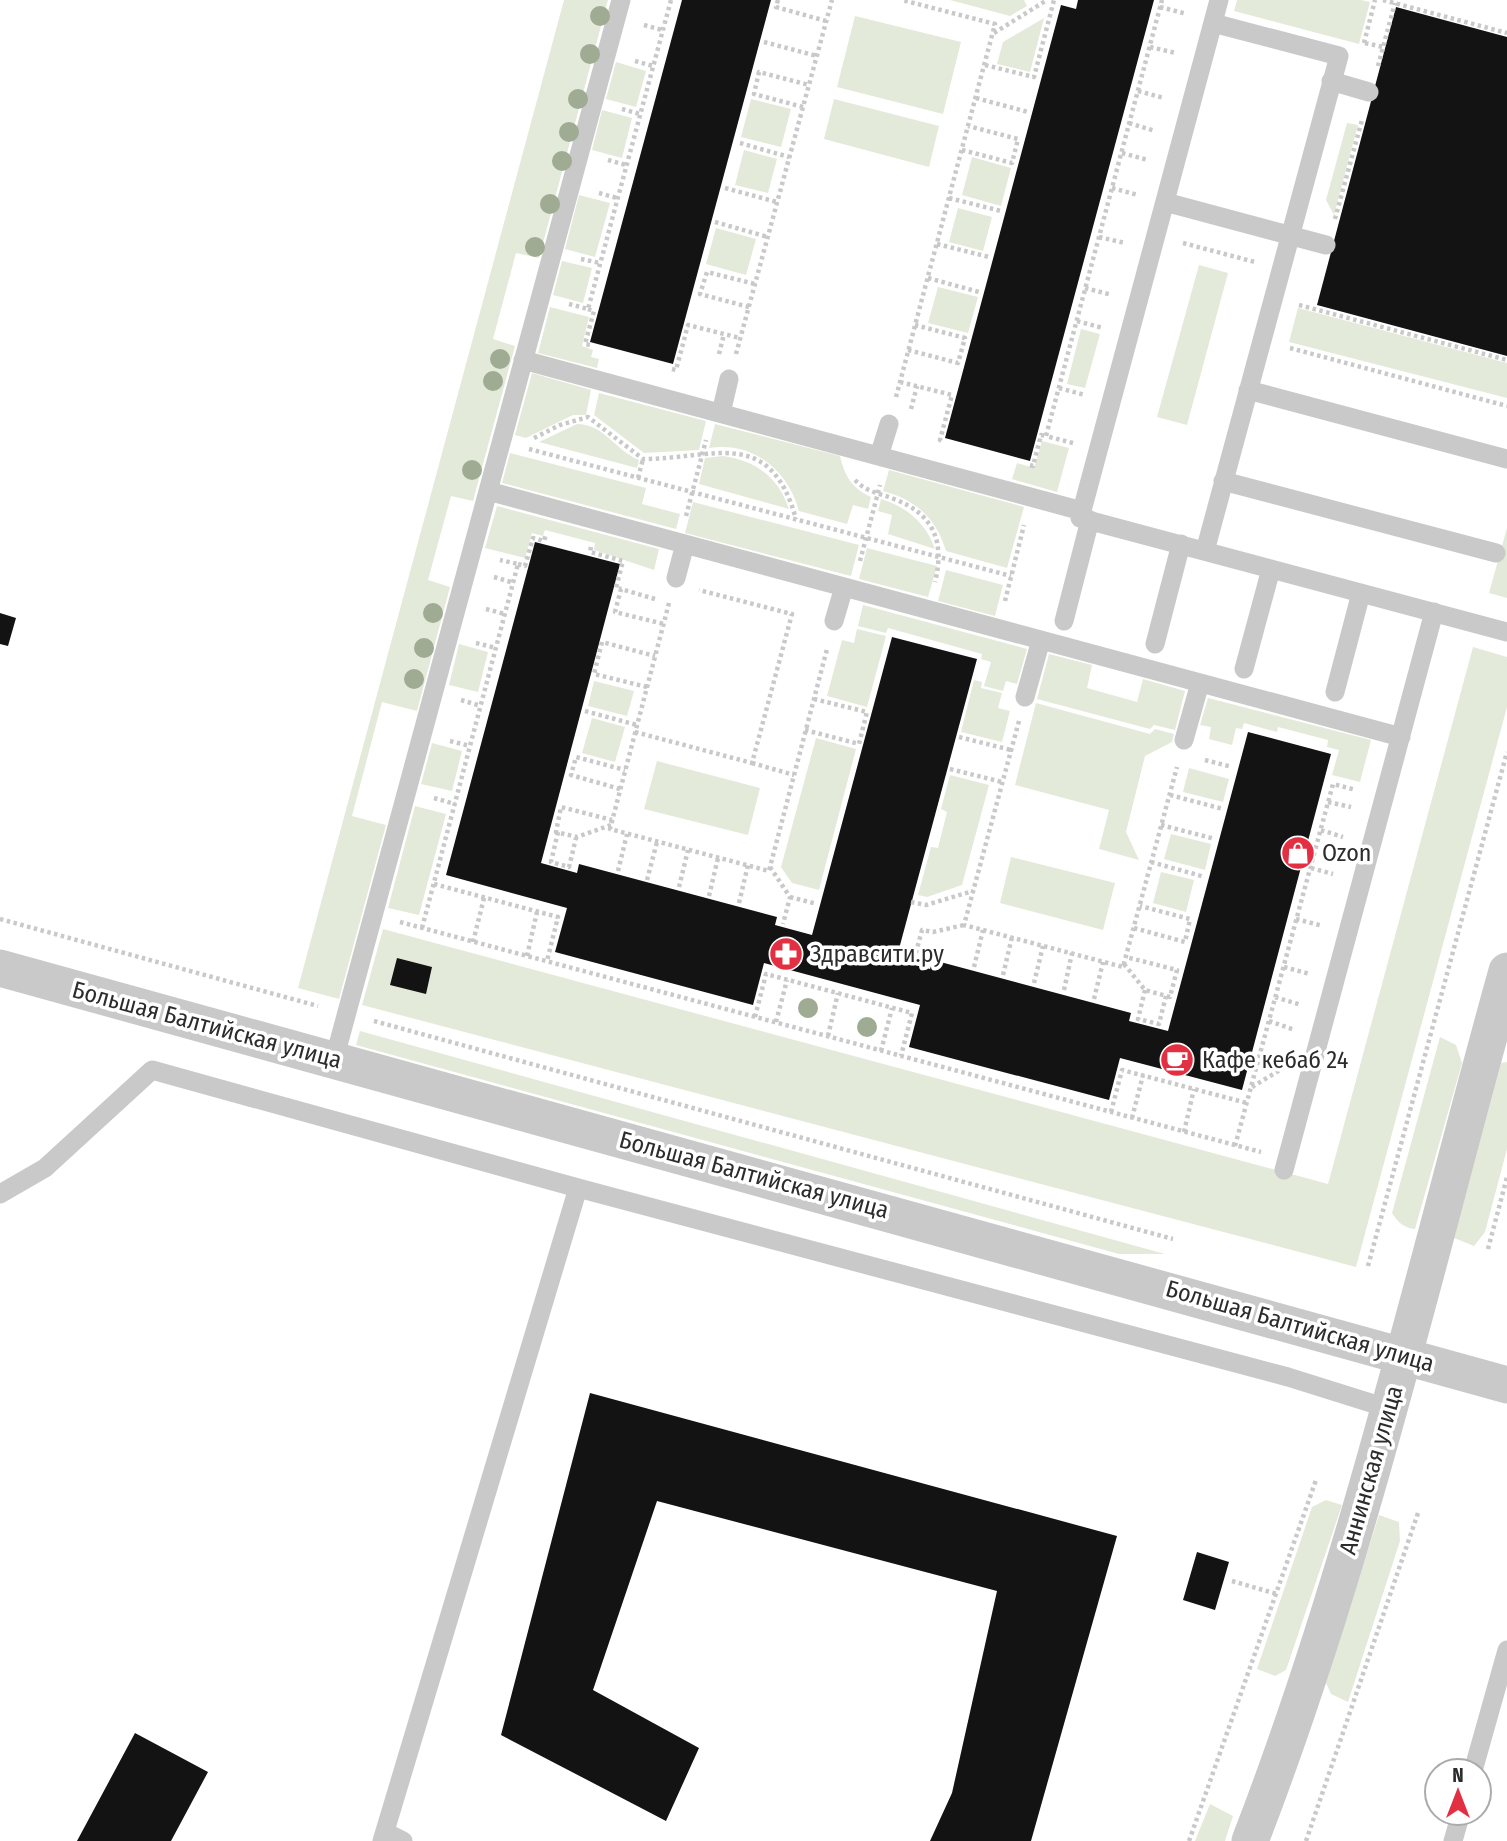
<svg xmlns="http://www.w3.org/2000/svg" width="1507" height="1841" font-family="'Fira Sans Condensed',sans-serif">
<style>
.green{fill:#e3ead9}
.building{fill:#131313}
.lines{fill:none;stroke-linecap:round;stroke-linejoin:round}
.path{stroke:#c9c9c9;stroke-width:4.5;stroke-dasharray:3.5 3.5;stroke-linecap:butt}
.service{stroke:#c9c9c9;stroke-width:19}
.minor{stroke:#c9c9c9;stroke-width:37}
.tree{fill:#9fab93}
.labels{text-anchor:middle;dominant-baseline:central;stroke-width:7;stroke-linejoin:round;paint-order:stroke}
.poi-label{font-size:24px;fill:#2c2c2c;stroke:#fff;text-anchor:start}
.street-label{font-size:24px;fill:#2c2c2c;stroke:#fff}
</style>
<rect width="100%" height="100%" fill="#fff"/>
<path class="green" d="M564,0H608L539,258L516,253L493,339L515,346L473,501L451,496L428,580L450,587L417,711L382,702L352,816L386,825L339,999L298,988Z
M950,0H1024L1027,6L1010,16Z
M1237,0H1361L1370,2L1359,44L1234,11Z
M855,16L961,42L943,114L837,87Z
M1044,18L1030,72L997,64L1003,42Z
M616,62L646,71L636,107L606,99Z
M751,99L791,109L781,147L741,137Z
M834,99L939,126L929,167L824,139Z
M602,110L632,118L622,158L592,150Z
M1347,123L1358,125L1334,215L1326,200Z
M744,150L777,159L768,193L735,185Z
M972,157L1011,168L1001,206L962,195Z
M579,195L610,203L595,257L565,249Z
M958,208L992,217L983,251L949,242Z
M716,228L756,239L746,275L706,264Z
M562,261L592,268L583,303L553,295Z
M1199,265L1228,273L1187,425L1157,417Z
M938,287L978,297L968,333L928,323Z
M550,307L589,317L582,346L593,350L591,357L599,359L597,368L538,353Z
M1298,308L1507,363V398L1289,342Z
M1081,329L1100,334L1085,388L1067,384Z
M532,373L591,390L586,415H573L526,438L515,435Z
M599,393L706,421L699,450L644,453L594,415Z
M577,424C604,424 615,450 639,460L637,468L539,442Z
M715,424L840,456C845,477 852,488 871,497L868,509L853,505L847,524L799,511C788,470 753,441 709,448Z
M1042,441L1069,448L1057,492L1012,479L1017,463L1034,468Z
M510,453L646,488L642,504L680,514L676,529L502,483Z
M723,456C757,461 778,477 789,509L699,484L705,458Z
M889,470L1024,507L1007,568L946,551C936,518 916,500 883,491Z
M881,499C907,507 926,523 935,549L888,534L892,515L878,511Z
M693,502L859,545L851,576L685,533Z
M497,506L659,549L654,570L594,550L595,543L545,530L543,536L532,533L525,558L485,548Z
M1507,528V598L1489,593Z
M867,548L937,566L928,597L859,579Z
M946,570L1003,585L995,616L938,601Z
M863,605L1027,649L1017,684L1006,681L1003,691L984,686L991,662L981,659L982,654L888,628L886,633L858,626Z
M857,629L886,636L867,707L827,696L842,640L854,643Z
M459,644L488,652L478,692L449,685Z
M1473,647L1507,657V707L1356,1267L362,1005L383,929L1328,1184Z
M1049,654L1092,665L1087,688L1137,702L1143,679L1185,691L1175,730L1154,725L1150,729L1037,699Z
M974,680L982,682L981,688L1002,693L998,708L1010,711L1002,742L961,732Z
M594,681L634,691L627,716L588,706Z
M1208,698L1371,740L1360,782L1332,775L1339,750L1327,747L1328,740L1278,727L1277,732L1244,723L1242,729L1236,728L1232,745L1209,739L1211,727L1200,725Z
M1036,703L1150,734L1155,729L1174,734L1172,742L1145,756L1126,832L1139,860L1099,849L1109,810L1015,785Z
M592,718L625,727L615,762L582,753Z
M816,738L856,749L819,890L792,883L781,867Z
M432,743L462,751L452,791L421,784Z
M657,761L760,788L748,835L644,809Z
M1189,768L1229,779L1223,802L1183,792Z
M950,775L989,785L962,885L927,897L918,895L931,847L938,848L947,812L941,809Z
M415,806L446,814L419,915L388,908Z
M1171,834L1211,844L1205,870L1164,859Z
M1011,857L1115,883L1103,930L1000,903Z
M1161,872L1194,880L1186,912L1153,903Z
M360,1031L1165,1254H1119L356,1045Z
M1440,1037L1456,1045L1462,1063L1415,1229C1403,1228 1398,1222 1392,1213Z
M1507,1062V1149L1485,1232L1474,1246L1454,1238L1501,1063Z
M1326,1500L1342,1505L1286,1670L1275,1676L1257,1669L1312,1507Z
M1379,1515L1399,1522L1400,1541L1348,1702L1331,1694L1326,1683Z
M1210,1804L1233,1816L1225,1841H1195Z"/>
<path class="building" d="M682,0H771L673,364L590,342Z
M1078,0H1154L1030,461L945,438L1061,5L1076,9Z
M1396,7L1507,37V356L1317,305Z
M535,542L620,564L541,863L577,873L579,864L777,917L775,925L812,935L892,637L977,659L896,960L930,969L933,960L1131,1013L1129,1021L1168,1031L1248,732L1331,754L1242,1090L1120,1058L1109,1100L909,1047L920,1005L764,963L753,1005L555,952L567,908L446,875Z
M0,613L16,618L8,646L0,644Z
M397,958L432,967L426,994L390,985Z
M590,1393L1117,1536L1031,1841H930L952,1793L997,1591L657,1501L593,1690L699,1748L666,1821L501,1735Z
M1197,1552L1229,1562L1215,1610L1183,1600Z
M135,1733L208,1772L171,1841H77Z"/>
<g class="lines">
<path class="path" d="M778,0L776,7L826,21
M1383,0L1507,33
M1160,7L1187,14
M644,25L662,30
M994,33L1047,0
M764,42L817,56
M1364,43L1375,0
M1365,43L1383,47
M1150,47L1176,53
M635,61L653,66
M985,65L1034,77L1054,0
M1378,66L1395,3
M1138,91L1164,98
M976,98L1028,112
M803,107L754,94L759,72L809,85
M622,109L640,114
M1129,123L1155,131
M740,143L789,157
M962,150L1012,163L1018,139L968,126
M1122,153L1148,160
M608,160L626,165
M725,188L777,202
M1112,188L1138,195
M599,193L617,198
M949,198L1001,211
M1335,219L1362,120
M715,222L768,237
M1099,237L1125,243
M1183,243L1255,262
M937,244L989,257
M581,259L600,263
M928,278L979,292
M1085,288L1112,295
M569,304L588,309L671,0
M1299,305L1507,360
M749,307L700,294L707,272L755,284
M588,309L594,311L585,344L590,345
M1077,321L1103,328
M1290,348L1507,406
M908,350L958,363L965,338L915,325
M719,354L724,334
M736,354L832,0
M672,369L676,370L688,325L740,338
M900,382L952,395L940,440L944,441
M1059,388L1085,395
M896,397L995,24L902,0
M911,409L917,386
M534,438L560,425L588,417L643,459C713,459 770,425 796,519
M1073,443L1046,436L1162,0
M529,449L1011,576
M1030,465L1033,466L1041,435L1046,436
M638,478L643,459
M855,480C866,492 879,493 894,499C934,514 945,542 935,582
M686,516L706,440
M591,547L590,552L623,561L616,588L621,589
M860,561L880,485
M518,564L525,566L533,538L544,541L546,534
M494,577L514,583
M655,599L621,589L615,612L664,624
M1005,601L1024,525
M669,603L610,829L769,871L827,649
M486,609L505,614
M476,643L496,648
M647,687L594,674L602,642L655,656
M461,700L481,706
M585,711L637,725
M1019,721L964,925L1123,967L1177,767
M805,730L859,744L867,712L814,699
M635,732L752,763L792,614L699,590
M959,737L1011,750
M450,741L470,746
M1205,760L1232,767
M752,763L794,775
M950,769L1002,782
M620,789L571,775L576,757L625,770
M1170,795L1223,809
M434,798L455,804
M1328,802L1351,807
M611,825L577,837L556,832L561,807L612,820
M1161,825L1215,839
M1321,830L1343,837
M558,832L551,862L569,867L576,838
M1151,862L1205,877
M770,867L790,897L783,924
M1311,868L1333,874
M618,871L627,834
M647,880L657,842
M434,884L558,917L547,961
M679,887L688,850
M709,896L718,858
M790,897L817,904
M911,902L926,905L973,891
M739,903L748,865
M0,919L318,1006
M1296,919L1323,926
M400,922L1261,1152
M422,928L518,564L500,560
M1134,928L1185,942L1190,919L1140,906
M473,942L484,898
M527,956L537,912
M914,960L922,930L933,932L964,925
M1124,964L1145,990L1170,997L1177,970L1126,957
M974,967L983,930
M1284,967L1310,974
M1003,975L1012,937
M1034,983L1043,946
M1064,990L1072,953
M1145,990L1138,1019L1159,1024L1166,996
M1275,997L1301,1005
M1094,999L1103,962
M755,1017L766,974L912,1013L901,1056
M374,1021L1173,1239
M1269,1021L1295,1030
M776,1022L787,980
M828,1036L838,993
M881,1051L892,1008
M1252,1087L1280,1070
M1111,1112L1122,1070L1247,1103
M1132,1118L1143,1075
M1184,1132L1194,1089
M1235,1146L1333,784L1356,790
M1488,1249L1507,1177
M1368,1266L1507,752
M1232,1581L1277,1594
M1189,1841L1316,1480
M1306,1841L1418,1513"/>
<path class="service" d="M1219,0L1080,518L1507,632
M1331,81L1369,92
M1165,202L1326,245
M523,360L1082,511
M1248,390L1507,459
M721,413L729,379
M879,456L889,424
M1223,481L1496,553
M488,491L1401,737
M1205,551L1339,56L1213,23
M676,578L685,544
M834,621L844,587
M1064,621L1090,520
M1155,644L1181,544
M1244,669L1271,569
M1335,692L1361,593
M1025,697L1041,640
M1184,740L1200,683
M334,1060L621,0
M1284,1170L1434,612
M0,1194L45,1168L152,1070L578,1188
M1473,1771L1507,1650
M387,1833L403,1841
M382,1841L578,1188L1288,1377L1390,1409
M1453,1841L1461,1813"/>
<path class="minor" d="M0,968L1507,1385
M1250,1841C1359,1559 1426,1262 1507,971"/>
</g>
<g class="tree">
<circle cx="600" cy="16" r="10"/>
<circle cx="590" cy="54" r="10"/>
<circle cx="578" cy="99" r="10"/>
<circle cx="569" cy="132" r="10"/>
<circle cx="562" cy="161" r="10"/>
<circle cx="550" cy="204" r="10"/>
<circle cx="535" cy="247" r="10"/>
<circle cx="500" cy="359" r="10"/>
<circle cx="493" cy="381" r="10"/>
<circle cx="472" cy="470" r="10"/>
<circle cx="433" cy="613" r="10"/>
<circle cx="424" cy="648" r="10"/>
<circle cx="414" cy="679" r="10"/>
<circle cx="808" cy="1008" r="10"/>
<circle cx="867" cy="1027" r="10"/>
</g>
<defs>
<g id="shop-disc" transform="scale(1.75)"><circle r="9.5" fill="#e23042" stroke="#fff"/><path d="M-5-2.5h2.3a2.7 3.5 0 0 1 5.4 0H5L5.5 6h-11ZM-1.5-2.5h3a1.5 2.3 0 0 0-3 0Z" fill="#fff"/></g>
<g id="pharmacy-disc" transform="scale(1.75)"><circle r="9.5" fill="#e23042" stroke="#fff"/><path d="M-2-6h4v4h4v4h-4v4h-4v-4h-4v-4h4Z" fill="#fff"/></g>
<g id="cafe-disc" transform="scale(1.75)"><circle r="9.5" fill="#e23042" stroke="#fff"/><path d="M-5.5-4.5H6V0H3Q3 3.5 0 3.5H-2.5Q-5.5 3.5-5.5 0ZM3-3.2v2h1.7v-2ZM-6 4.5H4V6H-6Z" fill="#fff"/></g>
</defs>
<g fill-rule="evenodd">
<use href="#shop-disc" x="1298" y="853"/>
<use href="#pharmacy-disc" x="786" y="954"/>
<use href="#cafe-disc" x="1177" y="1060"/>
</g>
<g class="labels">
<g class="poi-label">
<text x="1322" y="853">Ozon</text>
<text x="810" y="954">Здравсити.ру</text>
<text x="1202" y="1060">Кафе кебаб 24</text>
</g>
<g class="street-label">
<text transform="translate(207 1025) rotate(15)">Большая Балтийская улица</text>
<text transform="translate(754 1175) rotate(15)">Большая Балтийская улица</text>
<text transform="translate(1300 1326) rotate(16)">Большая Балтийская улица</text>
<text transform="translate(1371 1470) rotate(-74)">Аннинская улица</text>
</g>
</g>
<g transform="translate(1458 1792)"><circle r="33" fill="#ffffff" stroke="#ababab" stroke-width="2"/>
<path d="M0-5L12 26L0 18L-12 26Z" fill="#e23042"/>
<text y="-10" font-size="19" font-weight="bold" text-anchor="middle" fill="#2c2c2c">N</text>
</g>
</svg>
